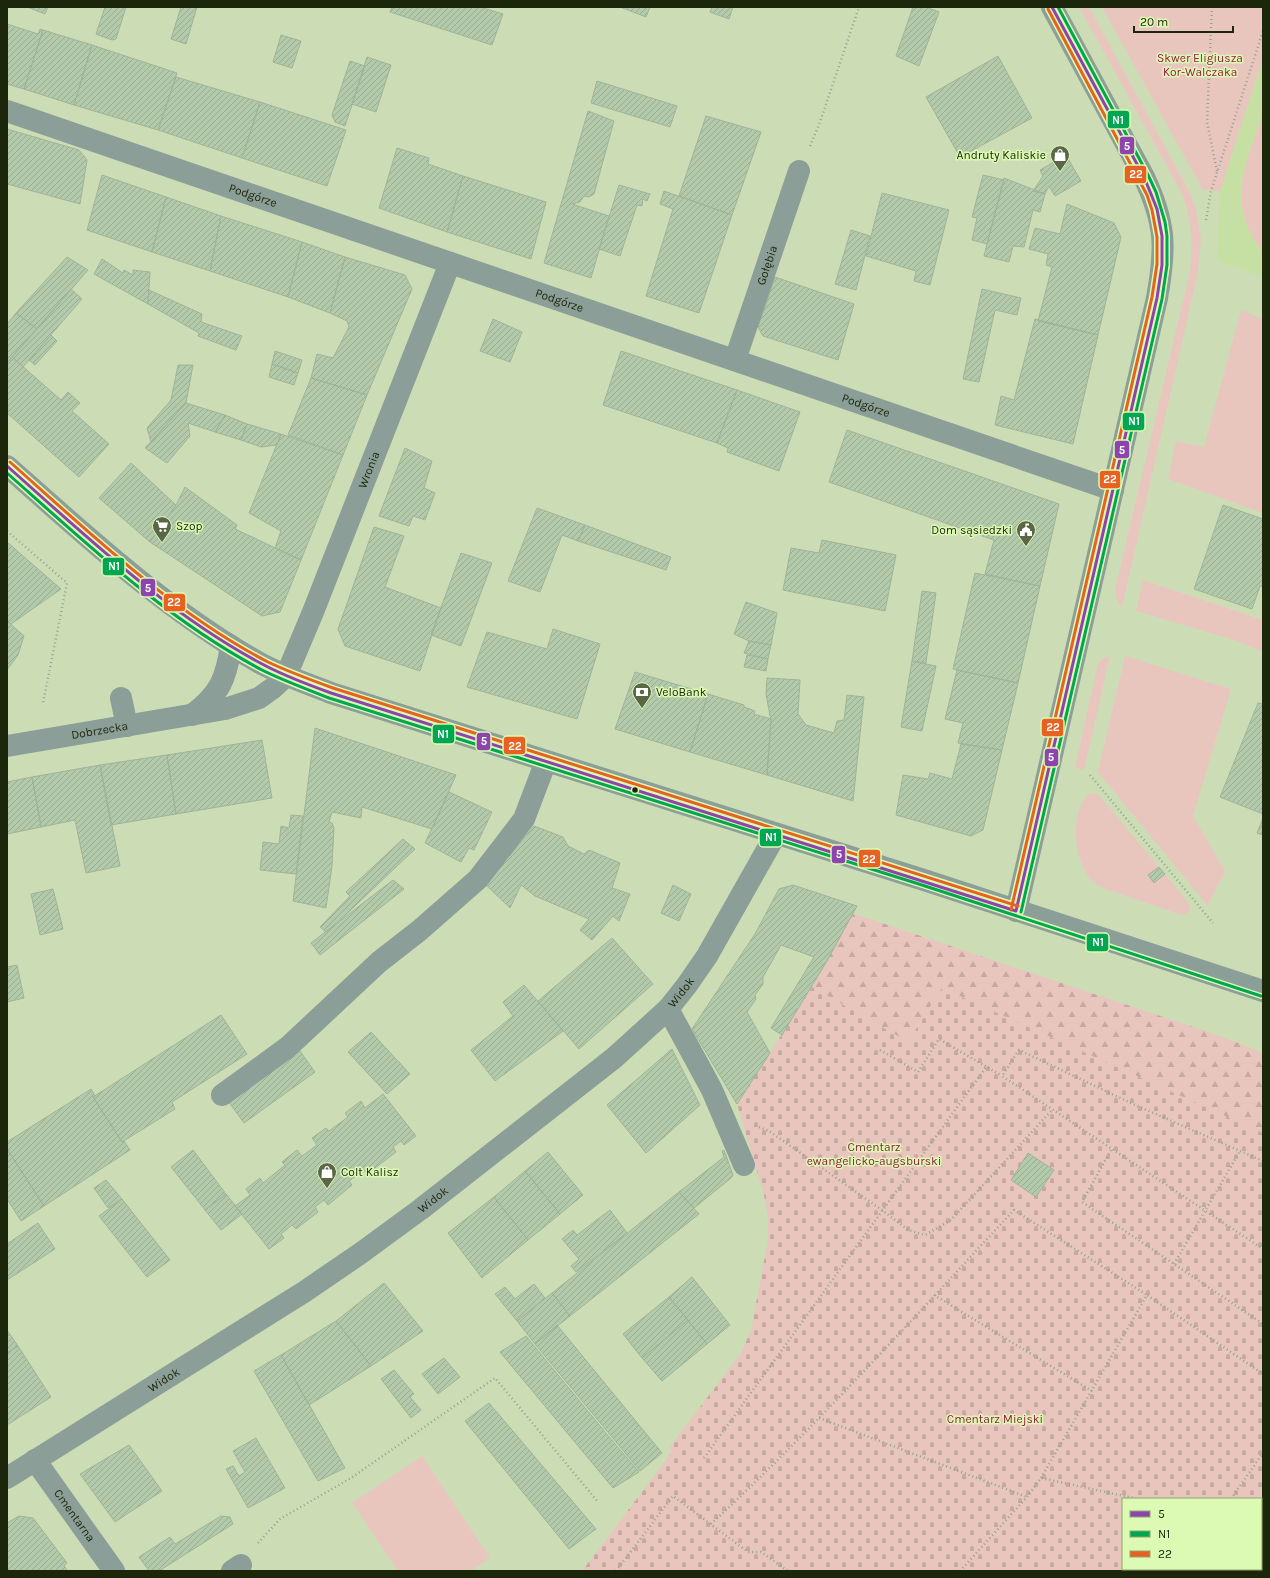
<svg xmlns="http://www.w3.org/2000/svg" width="1270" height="1578" font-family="Karla,sans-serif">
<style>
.built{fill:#c6e0a3}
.green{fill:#e8c6bd}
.forest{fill:url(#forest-firs)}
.cemetery{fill:url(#cemetery-stones);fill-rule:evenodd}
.building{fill:url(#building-hatch);stroke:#a1b398}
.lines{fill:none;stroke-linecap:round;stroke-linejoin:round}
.path{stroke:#95a392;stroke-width:2.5;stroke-dasharray:1 3;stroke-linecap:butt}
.minor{stroke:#8b9e97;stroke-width:22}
.bus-1-casing{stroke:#dcfab3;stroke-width:6}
.bus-2-casing{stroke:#dcfab3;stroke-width:6}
.bus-3-casing{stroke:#dcfab3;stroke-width:6}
.bus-1{stroke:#8e44ad;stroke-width:3}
.bus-2{stroke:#00a651;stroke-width:3}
.bus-3{stroke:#e76221;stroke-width:3}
.bus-dot{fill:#1c260a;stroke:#dcfab3;stroke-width:1.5}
.labels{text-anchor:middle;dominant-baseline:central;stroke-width:3;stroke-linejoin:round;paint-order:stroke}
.park-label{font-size:12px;fill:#9b1947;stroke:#dcfab3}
.poi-label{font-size:12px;fill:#1c260a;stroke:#dcfab3;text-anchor:start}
.street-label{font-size:12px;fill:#1c260a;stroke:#dcfab3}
.line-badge{stroke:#dcfab3;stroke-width:1.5}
.badge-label{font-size:11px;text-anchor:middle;font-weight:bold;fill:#fff}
</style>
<defs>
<pattern id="forest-firs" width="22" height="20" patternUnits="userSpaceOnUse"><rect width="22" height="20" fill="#e8c6bd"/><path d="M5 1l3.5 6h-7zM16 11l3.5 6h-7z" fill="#c6aaa1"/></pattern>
<pattern id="cemetery-stones" width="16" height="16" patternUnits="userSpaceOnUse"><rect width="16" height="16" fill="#e8c6bd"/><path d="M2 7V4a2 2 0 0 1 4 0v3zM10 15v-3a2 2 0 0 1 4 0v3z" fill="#c6aaa1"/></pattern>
<pattern id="building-hatch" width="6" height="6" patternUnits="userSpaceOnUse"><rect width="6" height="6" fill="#b2caaa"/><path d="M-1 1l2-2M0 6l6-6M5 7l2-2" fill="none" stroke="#98ad91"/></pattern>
</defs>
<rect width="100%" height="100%" fill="#ccddb6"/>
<path class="built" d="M1263,58V277L1217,261L1220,191Z"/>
<path class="green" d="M1079,7H1089L1190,193L1196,209L1201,239L1198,272L1122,607L1118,603L1115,590L1190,271C1193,243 1192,218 1181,192Z
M1102,7H1263V58L1220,191L1203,190Z
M1263,114V252C1225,204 1245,165 1263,114Z
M1241,310L1263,319V513L1168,479L1176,441L1204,447Z
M1143,580L1263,620V652L1231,639L1136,611Z
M1110,656L1084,770L1075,768L1098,663L1104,658Z
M1125,656L1231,689L1193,816L1225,871L1208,906L1098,772Z
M1088,794H1098L1159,867L1148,876L1154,882L1165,874L1190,905L1189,912L1182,915L1108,890C1100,887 1092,883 1088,876C1073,854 1070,815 1088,794Z
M422,1456L490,1558L471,1571H398L352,1503Z"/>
<path class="forest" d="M852,913L1226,1038L1263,1053V1136L942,988L908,1042L812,987Z"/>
<path class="cemetery" d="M812,987L908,1042L942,988L1263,1133V1571H582L664,1463L671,1452L669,1448L741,1353L751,1330L768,1240V1217L764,1195L737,1104ZM1123,1499H1261V1569H1123Z"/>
<path class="building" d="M27,7H48L45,14Z
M105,7H126L116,39L112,40L96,34Z
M181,7H197L186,44L171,39Z
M392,7H480L503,14L492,45L390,12Z
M620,7H650L646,17Z
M712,7H733L729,19L710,12Z
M913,7H926L939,12L919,66L896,56Z
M7,24L38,34L40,29L43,30L24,89L7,84Z
M43,30L92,45L74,105L24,89Z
M281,35L301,41L292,68L273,62Z
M92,45L177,73L158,130L74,105Z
M998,56L1032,118L960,157L926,97Z
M367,57L391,65L376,112L352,104Z
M350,61L365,66L345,126L335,122L332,115Z
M176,77L260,102L242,158L158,130Z
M597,81L677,106L670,127L591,103Z
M260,102L346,130L327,186L242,158Z
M588,111L614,121L594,194L589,197L584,196L580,202L572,204L609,216L591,278L544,263Z
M706,116L761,132L732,215L679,196Z
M7,129L79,150L87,160L80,204L7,184Z
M397,148L429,158L428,164L463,176L447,232L379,208Z
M1066,155L1081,181L1055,196L1049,186L1045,194L1033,191L1043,176L1040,170Z
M102,175L166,197L152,252L87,230Z
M983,175L1004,180L987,244L972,240L977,218L972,217Z
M463,176L546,202L531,259L447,232Z
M1004,178L1045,194L1040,212L1033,210L1024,247L1013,246L1009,262L984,256Z
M619,185L650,194L647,201L643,199L642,206L637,205L620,256L599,249Z
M664,191L732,215L699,313L646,296L673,209L660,204Z
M882,193L949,210L930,285L914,281L916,271L866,256Z
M166,197L221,216L210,271L152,252Z
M1067,204L1114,223L1121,237L1098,335L1038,321L1052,267L1046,265L1048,254L1029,249L1035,228L1060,234Z
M221,216L302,242L288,297L210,271Z
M851,230L870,236L856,290L835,284Z
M302,242L345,257L330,313L288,297Z
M67,257L88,270L37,329L16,313Z
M345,257L405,275L412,289L367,395L311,378L317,354L333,358L349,327L347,321L330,313Z
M102,259L123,273L124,270L133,275V270L150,272L148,304L94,274Z
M775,277L854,304L838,360L763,336L758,327Z
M71,289L82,299L23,367L12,357Z
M982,289L1021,298L1017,315L995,310L979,382L963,379Z
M149,290L202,314L201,322L242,336L236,350L198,336L199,333L148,304Z
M16,313L37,329L7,363V324Z
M493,319L522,332L510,362L480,351Z
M1035,319L1098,335L1073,444L995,425L1001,396L1014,400Z
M51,335L57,341L35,365L29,360Z
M275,351L302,360L298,373L272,364Z
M621,351L737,390L717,443L603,405Z
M12,357L61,400L68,392L80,403L72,411L109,444L79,477L7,413V363Z
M272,364L298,373L294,385L269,377Z
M178,365H193L186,403L151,442L147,428L171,400Z
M311,378L367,395L343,455L288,435Z
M737,390L800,412L779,471L727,452L728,448L717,443Z
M186,403L225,415L215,432L188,423L190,436L167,463L145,448Z
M225,415L247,424L241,440L215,432Z
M247,424L281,434L277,445L261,447L241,440Z
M847,430L1059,504L1040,586L985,574L994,540L829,482Z
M281,434L343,455L301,560L275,548L281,531L249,513Z
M405,448L432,461L424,488L435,493L425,520L413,516L409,526L379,516Z
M131,463L176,505L150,542L99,498Z
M185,487L237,525L235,529L301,560L280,612L262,616L150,542L176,505Z
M1223,505L1263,519V587L1260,586L1252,609L1194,589Z
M537,508L585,525L578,541L562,535L540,592L508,581Z
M585,525L671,557L666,570L578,541Z
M374,527L404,536L385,587L441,608L420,671L345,646L338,629Z
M822,540L896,555L885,611L783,590L791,548L819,553Z
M7,542L61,589L11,624L7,621Z
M461,553L492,563L461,646L431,635Z
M975,573L1040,586L1018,683L953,669Z
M922,591L936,593L926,663L912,661Z
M746,602L777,613L771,645L749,641L734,634Z
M7,621L24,636L18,655L7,670Z
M553,629L600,644L577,719L467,687L487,632L547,649Z
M749,641L771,645L768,659L744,653Z
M747,655L768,659L766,671L744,667Z
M912,661L936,666L922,731L901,727Z
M957,670L1018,683L1002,750L958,743L963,723L945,719Z
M635,672L708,694L690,752L615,729Z
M767,678L800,680L798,714L806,725L834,733L837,721L844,720L847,695L864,697L853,801L767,775L771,721L766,694Z
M708,694L744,705V707L755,711L754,714L771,719L767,775L690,752Z
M1258,703L1263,704V814L1220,797Z
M315,728L456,775L432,829L362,807L361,818L332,812L329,822L332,823L334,828L332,866L326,908L293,901Z
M262,740L272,798L176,814L167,755Z
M961,744L1002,750L983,830L971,836L896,815L903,775L928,779L930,773L952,779Z
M167,755L176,814L111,825L100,765Z
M100,765L120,866L86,873L75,820L41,827L32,777Z
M32,777L41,827L7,834V782Z
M449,792L492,812L474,850L469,848L461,862L425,843Z
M291,815L303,816L296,874L260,870L263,842L279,844L281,826L289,828Z
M1263,818V835L1257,833Z
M534,826L563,837L568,846L584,854L589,850L620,863L612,888L630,894L619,921L613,916L592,940L580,930L589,919L535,896L521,885L510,908L483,882L511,854Z
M403,839L415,849L337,923L326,932L320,927L350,896L346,892Z
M1159,867L1165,874L1154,883L1148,875Z
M393,880L404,889L320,955L311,943Z
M673,885L691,894L679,921L661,913Z
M793,885L857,906L827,961L782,1035L771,1028L814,957L781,945L763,977V984L755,995L756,999L747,1012L770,1053L737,1104L692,1029L755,934L779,889Z
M53,889L63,929L40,935L31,894Z
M612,938L653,984L579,1049L538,1001Z
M17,965L24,998L7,1002V967Z
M524,985L563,1031L495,1081L471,1050L513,1016L503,1002Z
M221,1015L247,1054L172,1102L175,1109L122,1142L93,1097Z
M371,1032L410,1074L387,1094L348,1052Z
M297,1047L315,1072L244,1123L226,1098Z
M672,1049L700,1105L646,1153L607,1105Z
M91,1089L95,1096L93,1097L122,1142L124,1141L130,1150L44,1206L7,1149V1142Z
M383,1094L416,1136L404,1145L401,1141L393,1147L396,1152L367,1174L364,1170L349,1181L352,1185L328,1205L324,1200L315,1207L318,1212L296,1229L292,1225L281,1234L284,1238L269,1249L235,1206L250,1195L246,1189L260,1178L263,1183L285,1165L282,1162L297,1150L302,1156L317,1145L312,1138L326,1128L329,1131L348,1117L345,1113L361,1101L365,1108Z
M7,1149L44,1206L21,1221L7,1199Z
M193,1150L226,1194L205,1210L171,1167Z
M724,1150L733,1175L731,1178L694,1208L679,1192L724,1157L722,1151Z
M548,1152L583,1195L560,1214L525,1171Z
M1028,1153L1054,1170L1036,1197L1011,1180Z
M525,1171L560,1214L528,1240L494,1197Z
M106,1180L122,1199L108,1208L94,1188Z
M679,1192L699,1214L570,1316L552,1293Z
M226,1194L242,1214L221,1230L205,1210Z
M494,1197L528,1240L482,1278L448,1233Z
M122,1199L170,1260L147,1277L99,1216Z
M610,1210L627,1233L576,1272L571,1266L579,1259L562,1239L573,1230L577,1235Z
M38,1223L55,1249L7,1280V1244Z
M692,1277L730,1325L707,1344L669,1297Z
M384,1283L423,1331L371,1366L336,1321Z
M534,1284L545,1298L517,1321L495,1294L505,1287L515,1299Z
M552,1293L570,1316L535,1344L517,1321Z
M669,1297L688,1320L642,1358L623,1334Z
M688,1320L707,1344L662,1381L642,1358Z
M336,1321L371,1366L309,1405L281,1355Z
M557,1325L662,1453L640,1471L535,1344Z
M7,1330L18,1346L7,1353Z
M526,1336L610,1438L639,1472L613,1488L500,1352Z
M18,1346L51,1397L7,1425V1353Z
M281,1355L345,1468L318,1481L254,1371Z
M444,1358L460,1377L438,1394L422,1374Z
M394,1370L414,1394L410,1397L421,1410L411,1418L381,1379Z
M489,1403L596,1529L569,1549L465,1421Z
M256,1438L285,1488L248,1508L226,1469L233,1466L239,1476L245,1472L233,1451Z
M129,1445L162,1491L115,1522L80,1474Z
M19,1516L33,1518L67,1563L64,1566L68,1571H7V1523Z
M221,1516L230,1517L233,1524L159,1571H149L139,1557L170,1537L175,1544Z"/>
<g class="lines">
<path class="path" d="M1212,7L1207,122L1217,171
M810,146L820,122L859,7
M1206,220L1211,191L1263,31
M7,531L67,583L43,703
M1090,775L1213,923
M880,1050L918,1072L939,1039L1002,1076
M759,1127L769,1131L882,1210L908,1230L925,1235L951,1220L1052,1110
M1111,1150L1082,1202L1263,1324
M1263,1161L1133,1104L1019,1050L1002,1076L1263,1249
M1174,1264L1240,1151
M934,1295L1092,1391
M819,1418L1027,1497
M704,1458L986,1067
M1041,1478L1147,1295L1263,1374
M1231,1499L1263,1453
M711,1524C818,1425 915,1316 1014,1210L1147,1295
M1261,1525L1263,1526
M258,1543L280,1519L351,1478L495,1378L598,1502
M616,1571L673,1496L748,1552H761L788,1571
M960,1571L1027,1497L1041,1478L1138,1499
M1176,1571L1178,1569"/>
<g class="minor">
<path id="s1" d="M7,111L1113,490"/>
<path id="s2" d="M735,360L799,171"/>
<path d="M7,466C86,536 166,610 258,662C281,675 306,683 331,693L924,880L1263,991"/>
<path d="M121,698L127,726"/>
<path d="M192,715C220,694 226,679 231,646"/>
<path id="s3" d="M7,746L225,709L259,698L273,688L286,676L313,612L450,263"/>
<path d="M1016,911L1157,298C1166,248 1166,224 1144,177L1052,7"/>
<path d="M668,1009L712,1090L744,1165"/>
<path d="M222,1095L288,1047L379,962L420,930L478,879L524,819L546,761"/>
<path id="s4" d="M35,1460L114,1571"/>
<path id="s5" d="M7,1478L304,1292L361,1253L421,1209L614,1058L668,1009L687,985L707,956L776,834"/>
<path d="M232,1571L241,1565"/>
</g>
<g class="bus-1-casing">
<path id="bus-1" d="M7,466C87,537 171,617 266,666C287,677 309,685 331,693L1016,911
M1016,911L1157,298L1162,265V236L1157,209L1151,194L1144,177L1052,7"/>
</g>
<g class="bus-2-casing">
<path id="bus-2" d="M7,473C87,544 167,620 262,670C284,681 307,689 329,698L922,885L1261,996
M1021,912L1162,299L1167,265V236L1165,222L1156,192L1148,175L1058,7"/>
</g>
<g class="bus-3-casing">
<path id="bus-3" d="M10,462C90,533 173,613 268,662C289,672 311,680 333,688L1018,906
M1011,910L1152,297L1157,264V237L1152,210L1147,195L1048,9"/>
</g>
<use href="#bus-1" class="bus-1"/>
<use href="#bus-2" class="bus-2"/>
<use href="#bus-3" class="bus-3"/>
</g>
<defs>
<g id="shop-pin" transform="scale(1)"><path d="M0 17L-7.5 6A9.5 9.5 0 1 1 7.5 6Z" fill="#5a6646" stroke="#dcfab3"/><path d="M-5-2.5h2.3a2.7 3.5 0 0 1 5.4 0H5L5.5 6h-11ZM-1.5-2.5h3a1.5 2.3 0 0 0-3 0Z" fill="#fff"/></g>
<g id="supermarket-pin" transform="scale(1)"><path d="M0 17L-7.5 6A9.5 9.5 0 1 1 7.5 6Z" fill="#5a6646" stroke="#dcfab3"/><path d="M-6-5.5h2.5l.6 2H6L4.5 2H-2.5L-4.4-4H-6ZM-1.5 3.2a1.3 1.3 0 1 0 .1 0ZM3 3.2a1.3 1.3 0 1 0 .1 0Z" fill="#fff"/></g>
<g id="civic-pin" transform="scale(1)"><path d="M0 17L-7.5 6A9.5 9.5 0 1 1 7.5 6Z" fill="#5a6646" stroke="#dcfab3"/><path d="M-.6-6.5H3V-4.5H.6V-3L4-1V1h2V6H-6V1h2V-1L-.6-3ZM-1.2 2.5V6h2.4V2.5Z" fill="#fff"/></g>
<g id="bank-pin" transform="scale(1)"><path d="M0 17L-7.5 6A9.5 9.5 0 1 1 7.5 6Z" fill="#5a6646" stroke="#dcfab3"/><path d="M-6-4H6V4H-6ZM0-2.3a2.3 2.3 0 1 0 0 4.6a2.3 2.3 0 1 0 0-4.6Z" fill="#fff"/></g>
</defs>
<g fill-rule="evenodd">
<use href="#shop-pin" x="1060" y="155"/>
<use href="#supermarket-pin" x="162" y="526"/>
<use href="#civic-pin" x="1026" y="530"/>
<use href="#bank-pin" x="642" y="692"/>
<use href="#shop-pin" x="327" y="1172"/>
</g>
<circle class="bus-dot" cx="635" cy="790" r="3.5"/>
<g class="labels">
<g class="park-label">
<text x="1200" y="58">Skwer Eligiusza<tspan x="1200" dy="14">Kor-Walczaka</tspan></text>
<text x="874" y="1147">Cmentarz<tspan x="874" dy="14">ewangelicko-augsburski</tspan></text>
<text x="995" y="1419">Cmentarz Miejski</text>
</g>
<g class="poi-label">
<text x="1046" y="155" text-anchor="end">Andruty Kaliskie</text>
<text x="176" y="526">Szop</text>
<text x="1012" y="530" text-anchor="end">Dom sąsiedzki</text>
<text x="656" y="692">VeloBank</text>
<text x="341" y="1172">Colt Kalisz</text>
</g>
<g class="street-label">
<text stroke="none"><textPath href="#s1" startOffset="260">Podgórze</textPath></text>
<text stroke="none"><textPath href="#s2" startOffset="100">Gołębia</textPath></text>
<text stroke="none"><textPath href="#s1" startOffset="584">Podgórze</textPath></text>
<text stroke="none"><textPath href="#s1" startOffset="908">Podgórze</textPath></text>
<text stroke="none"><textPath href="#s3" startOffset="514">Wronia</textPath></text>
<text stroke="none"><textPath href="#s3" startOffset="94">Dobrzecka</textPath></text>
<text stroke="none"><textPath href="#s5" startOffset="833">Widok</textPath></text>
<text stroke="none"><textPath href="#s5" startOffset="509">Widok</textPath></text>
<text stroke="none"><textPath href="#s5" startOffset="185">Widok</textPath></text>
<text stroke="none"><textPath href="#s4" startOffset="68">Cmentarna</textPath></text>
</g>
</g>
<g class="line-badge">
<rect x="1107" y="110" width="23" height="19" rx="4" fill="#00a651"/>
<rect x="1119" y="136" width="16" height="19" rx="4" fill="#8e44ad"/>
<rect x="1124" y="165" width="23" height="19" rx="4" fill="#e76221"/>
<rect x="1122" y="412" width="23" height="19" rx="4" fill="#00a651"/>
<rect x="1114" y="440" width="16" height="19" rx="4" fill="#8e44ad"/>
<rect x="1099" y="470" width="22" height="19" rx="4" fill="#e76221"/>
<rect x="102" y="557" width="23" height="19" rx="4" fill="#00a651"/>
<rect x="140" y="578" width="16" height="19" rx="4" fill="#8e44ad"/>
<rect x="163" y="593" width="23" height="19" rx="4" fill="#e76221"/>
<rect x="1041" y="718" width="23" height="19" rx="4" fill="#e76221"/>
<rect x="432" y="724" width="23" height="20" rx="4" fill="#00a651"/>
<rect x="476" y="732" width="15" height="19" rx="4" fill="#8e44ad"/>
<rect x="503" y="736" width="23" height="19" rx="4" fill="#e76221"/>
<rect x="1044" y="748" width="15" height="19" rx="4" fill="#8e44ad"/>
<rect x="759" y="828" width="23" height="19" rx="4" fill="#00a651"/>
<rect x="831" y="845" width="15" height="19" rx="4" fill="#8e44ad"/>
<rect x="858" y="849" width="23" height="19" rx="4" fill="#e76221"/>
<rect x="1086" y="933" width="23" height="19" rx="4" fill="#00a651"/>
</g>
<g class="badge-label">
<text x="1118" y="124">N1</text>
<text x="1127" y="150">5</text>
<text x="1136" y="178">22</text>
<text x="1134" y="425">N1</text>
<text x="1122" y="454">5</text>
<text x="1110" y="483">22</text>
<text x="114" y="570">N1</text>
<text x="148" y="592">5</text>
<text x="174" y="606">22</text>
<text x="1053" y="731">22</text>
<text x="443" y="738">N1</text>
<text x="484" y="745">5</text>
<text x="515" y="750">22</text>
<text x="1051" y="761">5</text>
<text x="771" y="841">N1</text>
<text x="839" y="858">5</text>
<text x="869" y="863">22</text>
<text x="1098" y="946">N1</text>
</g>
<rect width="1270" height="1578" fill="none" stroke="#1c260a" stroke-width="16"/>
<rect x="1122" y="1498" width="140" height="72" fill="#dcfab3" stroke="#8fa56f"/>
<rect x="1130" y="1511" width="20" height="6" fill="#8e44ad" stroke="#8fa56f"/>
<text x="1158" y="1518" font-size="12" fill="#1c260a">5</text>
<rect x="1130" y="1531" width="20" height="6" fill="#00a651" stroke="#8fa56f"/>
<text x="1158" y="1538" font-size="12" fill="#1c260a">N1</text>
<rect x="1130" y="1551" width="20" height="6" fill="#e76221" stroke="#8fa56f"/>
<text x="1158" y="1558" font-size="12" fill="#1c260a">22</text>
<path d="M1134 26v6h99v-6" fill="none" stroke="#1c260a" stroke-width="2"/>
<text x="1140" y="26" font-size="12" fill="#1c260a" stroke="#dcfab3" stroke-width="3" paint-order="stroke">20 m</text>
</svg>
